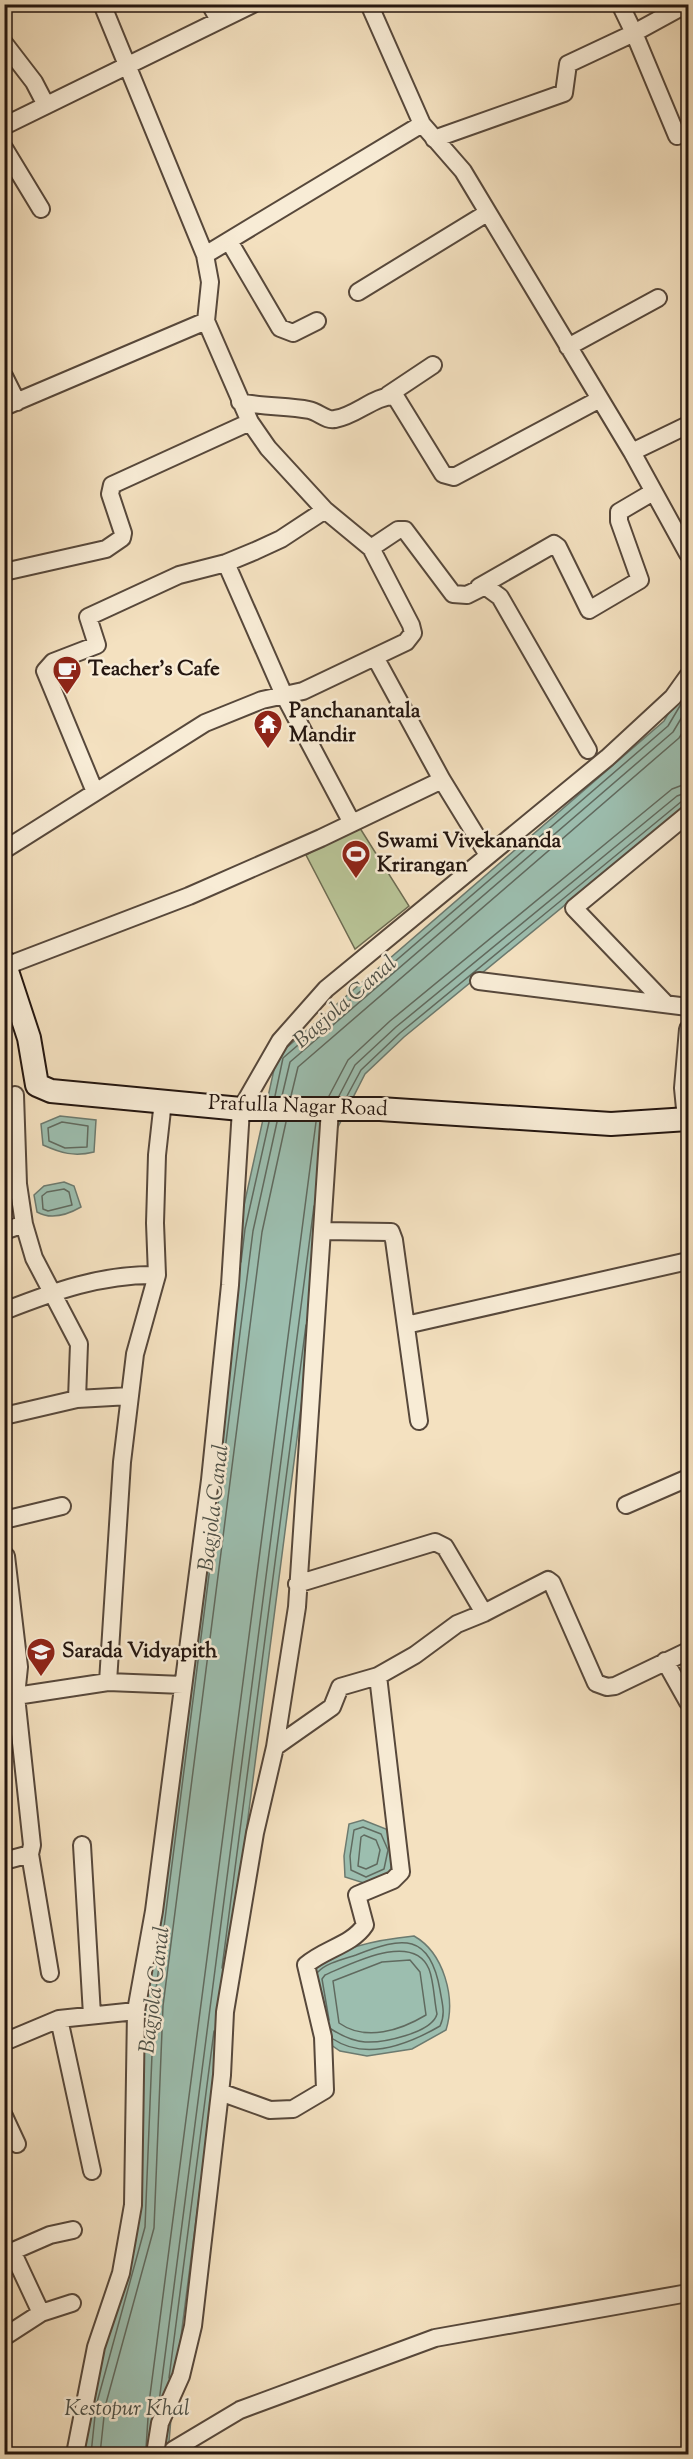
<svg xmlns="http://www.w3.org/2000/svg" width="693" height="2459" font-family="'Sorts Mill Goudy',serif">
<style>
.green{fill:#b8c396;stroke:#6e6c52;stroke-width:1.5}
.water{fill:#9cbeaf;stroke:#6c7a6f;stroke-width:1.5}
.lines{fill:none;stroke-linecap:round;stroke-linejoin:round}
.shore{stroke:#606a5f;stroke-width:1.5}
.street-casing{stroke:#57483b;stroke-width:20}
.secondary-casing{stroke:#23150f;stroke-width:26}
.street{stroke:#f8ecd6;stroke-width:16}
.secondary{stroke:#f8ecd6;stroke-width:22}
.labels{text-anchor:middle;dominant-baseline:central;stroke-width:5;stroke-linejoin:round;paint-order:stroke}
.poi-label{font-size:21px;font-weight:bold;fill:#23150f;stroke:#f8ecd6;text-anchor:start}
.street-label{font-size:21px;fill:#23150f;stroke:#f8ecd6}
.water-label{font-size:22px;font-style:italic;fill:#4d5047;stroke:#f8ecd6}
</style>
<rect width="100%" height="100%" fill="#f4e1c0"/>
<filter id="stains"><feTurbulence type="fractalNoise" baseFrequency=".00333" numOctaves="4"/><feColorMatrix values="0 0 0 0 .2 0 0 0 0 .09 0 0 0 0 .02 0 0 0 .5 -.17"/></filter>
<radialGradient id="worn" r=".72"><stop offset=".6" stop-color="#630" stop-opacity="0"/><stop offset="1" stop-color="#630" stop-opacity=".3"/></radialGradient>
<path class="green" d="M358,825L409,906L355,949L306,855Z"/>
<path class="water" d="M688,680V804L404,1037L365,1074L337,1129L172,2406L168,2454H77L131,2226L141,2004L239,1228L277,1056L664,721Z
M60,1116L96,1120L94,1152C74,1157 61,1153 43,1145L41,1124Z
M64,1182L74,1186L81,1207C67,1215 51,1220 37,1212L34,1195L44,1186Z
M363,1820L386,1829L394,1849L390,1873L367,1884L345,1877L344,1856L349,1824Z
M414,1936C444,1953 456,1998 446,2030L412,2049L367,2056L340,2051L318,2036L308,1975C325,1948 384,1939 414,1936Z"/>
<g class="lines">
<path class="shore" d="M275,1096L283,1058L668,726L687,694
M282,1096L290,1062L673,732L688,707
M291,1096L298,1067L679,738L688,724
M329,1096L348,1060L390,1021L672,789L688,783
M339,1096L355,1065L396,1027L677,796L688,792
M347,1096L361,1070L400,1033L682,801L688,800
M62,1122L88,1126L87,1147L65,1148L49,1141L48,1128Z
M64,1189L69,1192L72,1205L48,1211L43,1209L42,1196L47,1192Z
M241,1262L245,1229L269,1122
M363,1827L381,1834L388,1850L384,1869L366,1877L351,1870L350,1856L354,1830Z
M364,1835L376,1840L380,1850L377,1864L366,1869L358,1866L361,1837Z
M410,1960L420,1972L426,2015C401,2030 366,2042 339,2023L333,1981L382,1962Z
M222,1968L306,1325
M318,1972C326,1963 344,1959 356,1955C403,1936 430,1933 440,1990C442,2003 446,2014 440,2026C409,2044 366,2061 333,2039
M329,2020L322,1979L325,1975C351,1964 413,1931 429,1969C434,1982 434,2000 437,2014C432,2033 383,2043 365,2042C352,2041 342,2036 331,2029
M169,2378L214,2031
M159,2402L314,1206
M146,2448L149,2403L316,1122
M91,2454L96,2406L145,2227L154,2005L253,1231L277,1122
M100,2454L105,2407L154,2228L163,2006L262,1232L286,1122"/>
<g class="street-casing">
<path id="street" d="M102,4L205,255L422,124L463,171L632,452L688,425
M210,4L219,20
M369,4L422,124
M4,43L34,82L46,105
M4,126L253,4
M677,136L634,33L687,4
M434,139L564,93L568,64L634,33L620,4
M4,148L41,209
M229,241L280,328L293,333L317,321
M205,255L210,282L206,321
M358,292L487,213
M568,347L658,298
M4,376L17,402
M388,395L433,365
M240,402C263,407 287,406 309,410C319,412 326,421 335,419C356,416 375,395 395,396L443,474L454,477L600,399
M4,407L206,321L250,422L268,448L325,510L371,548L411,625L413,633L406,642L303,691L262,700L205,723L4,850
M632,452L688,554
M371,548L398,530H405L453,594L467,595L485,586L500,597L588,750
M226,563L284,695L352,823
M4,572L106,549L122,538L123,533L110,494L112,485L250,422
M479,587L554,544L558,547L589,610L640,580L619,521V512L653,492
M375,657L442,780L488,855
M95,792L45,671L53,662L97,645L88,617L179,575L226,563L255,551L281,539L325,510
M6,966L189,896L321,838L442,780
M479,981L688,1007
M666,1004L574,908L688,814
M15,1095L18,1184L24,1224L34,1258L79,1344L77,1399
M686,1119L683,1088L688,1029
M4,1231L24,1224
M324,1231L391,1232L394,1240L419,1421
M4,1311C55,1291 102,1274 157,1275
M406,1325L688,1261
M4,1416L77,1399L130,1396
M626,1505L688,1478
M4,1520L62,1506
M297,1584L435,1542L445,1547L484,1613
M665,1661L688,1702
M108,1682L122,1462L135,1354L157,1275L155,1223L157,1155L163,1101
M16,1696L108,1682L183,1685
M275,1747L332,1707L340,1687L378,1676L415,1655L457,1624L484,1613L548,1580L552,1583L596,1683L607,1687L615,1686L688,1651
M82,1845L92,2015
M30,1854L50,1973
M4,1861L30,1854L32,1845L16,1696L19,1667L6,1556
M59,2019L92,2171
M4,2042L59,2019L136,2011
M220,2092L270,2110L293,2109L325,2090L323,2037L306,1965C324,1949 352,1945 365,1925L357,1895L393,1880L401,1872L378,1676
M4,2116L17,2144
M12,2251L41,2313
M4,2255L50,2235L73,2230
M7,2335L41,2313L72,2303
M173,2450L240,2410L435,2338L688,2293
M75,2454L96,2347L121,2273L133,2205L136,2011L154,1911L210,1480L230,1285L241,1109L280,1041L326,989L607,758L673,697L688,676
M155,2454L160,2423L181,2376L193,2326L222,2075L225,2012L255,1833L275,1747L297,1607L330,1109"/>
</g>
<g class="secondary-casing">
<path id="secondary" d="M4,962L29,1038L37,1085L51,1091L241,1109H380L611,1124L688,1119"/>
</g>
<use href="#street" class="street"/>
<use href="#secondary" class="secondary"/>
</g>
<defs>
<g id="cafe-pin" transform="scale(1.5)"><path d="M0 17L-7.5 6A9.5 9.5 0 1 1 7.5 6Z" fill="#8f2418" stroke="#f8ecd6"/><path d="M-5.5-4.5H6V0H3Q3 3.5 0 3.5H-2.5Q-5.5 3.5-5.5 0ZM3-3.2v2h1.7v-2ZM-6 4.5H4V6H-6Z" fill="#fff"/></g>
<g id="temple-pin" transform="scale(1.5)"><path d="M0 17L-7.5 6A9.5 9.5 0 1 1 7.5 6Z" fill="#8f2418" stroke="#f8ecd6"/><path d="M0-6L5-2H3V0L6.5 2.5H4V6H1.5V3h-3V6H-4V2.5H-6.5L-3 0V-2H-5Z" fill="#fff"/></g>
<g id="stadium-pin" transform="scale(1.5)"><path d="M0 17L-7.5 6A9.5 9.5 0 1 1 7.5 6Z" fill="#8f2418" stroke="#f8ecd6"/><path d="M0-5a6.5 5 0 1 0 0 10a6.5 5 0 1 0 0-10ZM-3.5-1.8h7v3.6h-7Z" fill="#fff"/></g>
<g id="school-pin" transform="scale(1.5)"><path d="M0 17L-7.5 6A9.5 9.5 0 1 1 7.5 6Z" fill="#8f2418" stroke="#f8ecd6"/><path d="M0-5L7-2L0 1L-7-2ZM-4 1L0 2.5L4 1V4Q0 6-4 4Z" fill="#fff"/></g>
</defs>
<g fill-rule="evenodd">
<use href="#cafe-pin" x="67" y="670"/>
<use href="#temple-pin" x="268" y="724"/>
<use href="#stadium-pin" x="356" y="854"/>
<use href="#school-pin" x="41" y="1652"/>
</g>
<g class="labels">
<g class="poi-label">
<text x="88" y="670">Teacher's Cafe</text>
<text x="289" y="712">Panchanantala<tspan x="289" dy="24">Mandir</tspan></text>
<text x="377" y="842">Swami Vivekananda<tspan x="377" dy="24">Krirangan</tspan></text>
<text x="62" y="1652">Sarada Vidyapith</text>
</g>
<g class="street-label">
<text transform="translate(298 1107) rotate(2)">Prafulla Nagar Road</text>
</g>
<g class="water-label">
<text transform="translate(346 1003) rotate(-41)">Bagjola Canal</text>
<text transform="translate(215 1508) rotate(-83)">Bagjola Canal</text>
<text transform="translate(156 1990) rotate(-83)">Bagjola Canal</text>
<text x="127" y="2410">Kestopur Khal</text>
</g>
</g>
<rect width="693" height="2459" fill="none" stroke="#f4e1c0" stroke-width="24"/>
<rect x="6" y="6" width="681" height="2447" fill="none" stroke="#23150f" stroke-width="3"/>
<rect x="12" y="12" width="669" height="2435" fill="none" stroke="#23150f" stroke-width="1.5"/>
<rect width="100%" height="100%" filter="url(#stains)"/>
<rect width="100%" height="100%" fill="url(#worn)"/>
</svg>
